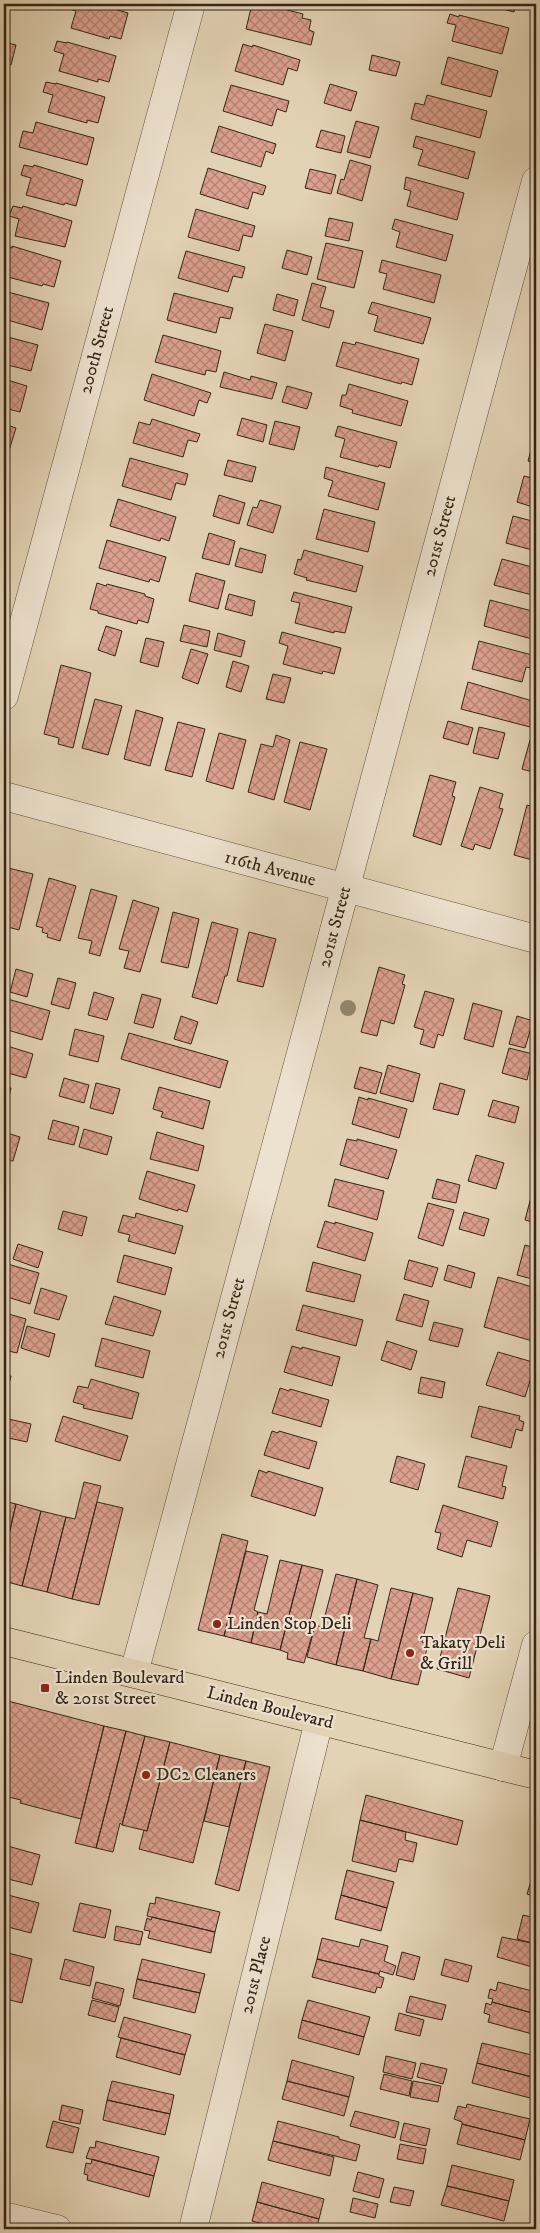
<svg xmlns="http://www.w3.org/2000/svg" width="540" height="2233" font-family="'IM FELL DW Pica',serif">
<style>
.building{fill:url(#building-cross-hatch);stroke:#342517}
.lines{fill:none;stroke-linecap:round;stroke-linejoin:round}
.minor-casing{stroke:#60503e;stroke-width:29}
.major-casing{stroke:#342517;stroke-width:29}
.minor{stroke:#ede2cf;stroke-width:28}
.major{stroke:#e3d3b5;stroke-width:28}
.tree{fill:#94886e}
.poi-dot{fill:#8f2418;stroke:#ede2cf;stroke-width:2}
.labels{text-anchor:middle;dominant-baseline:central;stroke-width:4.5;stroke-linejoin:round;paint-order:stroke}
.street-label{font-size:18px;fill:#342517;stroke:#ede2cf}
.poi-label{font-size:18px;fill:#342517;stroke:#ede2cf;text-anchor:start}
</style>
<defs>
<pattern id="building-cross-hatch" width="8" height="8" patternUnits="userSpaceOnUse" patternTransform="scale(1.25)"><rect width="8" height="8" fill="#dca08e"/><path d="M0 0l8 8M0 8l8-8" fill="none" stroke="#b38273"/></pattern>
</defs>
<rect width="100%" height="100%" fill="#e3d3b5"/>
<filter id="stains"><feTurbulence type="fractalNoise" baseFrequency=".004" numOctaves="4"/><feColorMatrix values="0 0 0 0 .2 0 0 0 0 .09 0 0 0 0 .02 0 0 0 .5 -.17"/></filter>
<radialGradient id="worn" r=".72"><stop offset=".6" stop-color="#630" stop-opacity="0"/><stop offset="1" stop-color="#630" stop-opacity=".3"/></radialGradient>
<path class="building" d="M67,4H98L128,13L121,39L110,36L109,39L71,28L76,11L66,8Z
M252,4L263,6L264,4L303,14L302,18L311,20L309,30L314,32L311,45L246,29Z
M483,4H516L514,12Z
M450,14L459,17V15L509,28L502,54L452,41L456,25L447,23Z
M57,41L67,43V42L116,56L109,82L98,79V82L59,71L64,54L54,51Z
M4,42L16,45L11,65L4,63Z
M243,44L252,47L253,45L300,60L297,71L288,68L283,85L235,71Z
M372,55L400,62L396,76L369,70Z
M448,57L498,71L491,97L441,84Z
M46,82L56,84V83L105,97L98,123L87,120V123L48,112L53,95L43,92Z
M330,84L357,92L351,111L324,103Z
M231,85L289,101L286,112L277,109L272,126L223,111Z
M427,95L487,111L480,138L411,119L415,103L424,105Z
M356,121L379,127L370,158L347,152Z
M36,122L94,138L87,165L19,147L23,131L33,133Z
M219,126L276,144L273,154L266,151L261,167L211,152Z
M321,130L345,136L341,153L316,147Z
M416,136L475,152L468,179L418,165L423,150L413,147Z
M350,160L371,166L362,201L337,193L341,179L344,180Z
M24,165L33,167L34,165L83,180L76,206L65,203L64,205L26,195L31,178L21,175Z
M208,168L266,186L263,195L253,192L248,209L200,194Z
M310,169L336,175L331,194L305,188Z
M406,177L464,193L457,220L407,206L411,191L404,189Z
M13,206L22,208L23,206L72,221L65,247L15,236L19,219L9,216Z
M196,209L255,226L252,237L243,235L239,251L188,237Z
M329,218L353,223L349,241L325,236Z
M395,219L453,235L446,261L396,247L400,232L392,229Z
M326,243L363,251L354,288L317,279Z
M4,246L12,248V246L61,261L54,287L43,284L42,286L4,276L9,259L4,257Z
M287,250L312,257L307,275L282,268Z
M186,251L245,267L242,278L233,276L228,292L178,278Z
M382,260L441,275L434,303L383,289L387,274L379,272Z
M312,283L326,287L320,307L334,311L329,328L302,320Z
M4,291L49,303L42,330L4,319Z
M174,293L233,308L230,319L220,317L216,333L167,320Z
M277,294L298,300L294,316L273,310Z
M372,302L431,318L423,344L374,331L378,316L368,313Z
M265,324L293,331L285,361L257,353Z
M163,335L221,351L216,372L206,370L205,375L155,362Z
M4,336L38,345L31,371L4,364Z
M343,342L355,345L356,342L419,359L412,385L402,382L401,384L336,366Z
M224,372L250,380L251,376L277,383L272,399L220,387Z
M152,374L211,393L207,403L199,400L194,416L144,400Z
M4,379L27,386L20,412L4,408Z
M349,384L408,401L401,426L352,413L353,410L340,406L342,395H346Z
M287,386L312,393L307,409L282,402Z
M242,418L267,425L263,442L237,435Z
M152,419L200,434L197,442L188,440L183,457L133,443L139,422L150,425Z
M275,421L300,427L294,450L269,444Z
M4,424L16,428L8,454L4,453Z
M338,426L397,442L390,468L379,465L378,467L340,457L345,439L335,436Z
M535,435H536V464L528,461Z
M130,458L188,474L185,485L176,483L171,500L122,486Z
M228,460L256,467L252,482L224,475Z
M326,467L385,483L378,510L328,496L333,481L324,478Z
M524,476L536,479V508L517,502Z
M219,495L245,503L239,524L213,516Z
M118,499L176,517L169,541L161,538L160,541L110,526Z
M260,500L281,506L273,533L247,525L253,507L257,508Z
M324,509L375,522L368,552L316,539Z
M513,516L536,522V551L506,543Z
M209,533L235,541L229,565L202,558Z
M107,540L166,557L159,582L150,579L149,582L99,568Z
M240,548L266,555L262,573L235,566Z
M304,550L363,566L356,592L306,580L307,578L294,574L298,559L301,560Z
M502,559L536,568V596L494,585Z
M196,573L225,581L218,609L189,601Z
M97,583L106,586L107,584L145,594V596L154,599L148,623L138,620L137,624L98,613V611L90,609Z
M294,592L352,607L345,633L334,631V633L295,623L300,603L291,601Z
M229,594L255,601L252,616L225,609Z
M490,600L536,612V640L484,626Z
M184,625L210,631L207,647L180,641Z
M106,626L122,631L115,656L98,650Z
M282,632L341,648L334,674L323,671L322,674L283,664L288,646L279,643Z
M218,633L245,641L241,657L214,650Z
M146,638L164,642L158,667L140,662Z
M479,641L536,656L535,669L526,667L522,682L472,669Z
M191,649L208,654L198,684L182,678Z
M233,661L249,666L241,692L226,687Z
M61,665L91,673L73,748L58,744L59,738L44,734Z
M273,674L291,678L284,703L266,699Z
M468,682L536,702L530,727L461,709Z
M95,699L122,706L108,755L82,748Z
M136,710L163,718L150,766L124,759Z
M448,721L473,728L468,745L443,738Z
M178,722L205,729L192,777L165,770Z
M479,727L505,733L498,759L473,753Z
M219,733L246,740L233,789L206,781Z
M276,735L290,740L274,800L248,792L261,744L273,747Z
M530,740L536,742V773L522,769Z
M300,742L327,749L310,810L284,802Z
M430,775L456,782L452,796L455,797L441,845L413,836Z
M480,787L503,794L499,808L503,809L490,849L475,844L473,850L461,846Z
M527,805L536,808V861L514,855Z
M8,868L33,874L19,930L4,926V884Z
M49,878L76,886L60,941L47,937L48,934L42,932L43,928L36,926Z
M91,889L117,896L100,956L89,953L92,941L78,938Z
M133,900L159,908L140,972L124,968L129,951L119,949Z
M173,912L199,919L188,968L161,962Z
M212,922L238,929L227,976H225L217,1004L192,997Z
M249,932L276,939L263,987L237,981Z
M379,967L405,975L402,984L405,985L394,1024L381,1020L377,1036L361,1032Z
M16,969L33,974L27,997L10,992Z
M4,976L8,978L4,992Z
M58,978L76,983L69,1009L51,1004Z
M425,991L454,999L443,1036L438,1034L434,1048L420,1044L424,1030L414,1027Z
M94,992L114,998L107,1020L88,1015Z
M142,994L161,999L153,1028L134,1023Z
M4,998L50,1011L42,1040L4,1029Z
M473,1003L502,1011L493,1047L464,1039Z
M181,1016L198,1022L191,1044L174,1039Z
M517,1016L533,1021L525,1048L509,1044Z
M75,1029L104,1036L98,1062L69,1055Z
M129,1033L228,1061L220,1088L121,1059Z
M4,1045L33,1054L26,1078L4,1072Z
M509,1048L533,1054L527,1080L502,1073Z
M388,1065L420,1074L413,1102L380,1093Z
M360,1067L382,1073L376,1094L354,1088Z
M64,1078L89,1085L84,1103L59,1096Z
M96,1083L120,1089L113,1114L90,1108Z
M440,1083L465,1090L458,1115L433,1109Z
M4,1086L11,1088L4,1119Z
M159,1087L210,1101L203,1129L161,1117L163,1112L153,1109Z
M359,1097L368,1100V1098L407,1109L399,1138L352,1124Z
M493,1100L519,1107L515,1123L488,1116Z
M53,1120L79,1127L74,1145L48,1139Z
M84,1129L112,1137L107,1155L79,1147Z
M4,1132L20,1137L13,1161L4,1160Z
M157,1132L204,1146L198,1171L150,1159Z
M536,1137V1161L531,1159Z
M347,1139L357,1141V1139L397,1150L388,1179L340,1165Z
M476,1155L504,1163L496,1189L468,1181Z
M147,1171L195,1185L187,1212L178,1209V1211L139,1199Z
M335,1179L384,1191L377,1220L328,1206Z
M437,1179L460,1185L456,1203L432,1198Z
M531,1197L536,1199V1223L525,1220Z
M428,1203L454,1210L443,1246L418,1238Z
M63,1211L87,1217L82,1236L58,1229Z
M464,1212L489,1219L484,1236L459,1229Z
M136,1213L183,1226L175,1254L128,1241L130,1235L118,1232L123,1215L135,1218Z
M325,1221L335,1224V1222L373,1233L365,1261L317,1247Z
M18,1244L43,1252L38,1268L13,1259Z
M525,1245L536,1248V1280L517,1275Z
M124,1255L172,1268L165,1295L117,1282Z
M409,1260L438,1268L432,1287L404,1279Z
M313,1262L361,1275L354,1302L306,1291Z
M4,1263L39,1273L30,1304L4,1296Z
M448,1265L475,1273L471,1288L444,1280Z
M498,1277L536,1288V1342L484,1327Z
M41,1288L67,1296L59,1320L34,1313Z
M404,1294L429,1301L422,1327L396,1320Z
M114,1296L161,1311L153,1336L105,1324Z
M303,1305L363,1320L356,1346L296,1330Z
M5,1313L26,1319L17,1353L4,1350Z
M434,1322L463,1329L458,1347L429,1340Z
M27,1326L55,1334L49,1357L21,1348Z
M102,1338L150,1351L143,1378L95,1366Z
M387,1341L417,1351L411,1370L381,1360Z
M292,1346L302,1349V1347L340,1357L332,1386L284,1372Z
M498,1352L536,1363V1373L533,1371L525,1397L486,1385Z
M4,1375L11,1376L6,1396L4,1395Z
M421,1377L445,1382L442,1398L418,1393Z
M91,1379L139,1393L132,1419L83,1408L84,1405L73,1402L78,1386L88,1388Z
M280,1388L289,1391L290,1389L329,1400L321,1427L272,1413Z
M479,1406L520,1416L519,1420L524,1422L522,1431L516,1429L511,1448L471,1437Z
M63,1416L128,1436L120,1461L55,1441Z
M4,1418L31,1424L27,1442L4,1437Z
M272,1431L278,1433L279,1431L317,1442L309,1469L264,1455Z
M397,1456L425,1464L418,1490L390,1482Z
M466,1456L507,1466L502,1486L506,1487L503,1499L458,1487Z
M259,1470L267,1473L268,1471L323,1488L315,1516L251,1496Z
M84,1482L101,1486L72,1599L47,1592L66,1517L75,1519Z
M4,1501L16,1504L4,1556Z
M97,1502L123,1508L99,1605L72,1599Z
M16,1504L41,1511L22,1586L4,1581V1556Z
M443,1505L498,1522L491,1547L467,1540L462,1557L437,1549L441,1533L435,1532Z
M41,1511L66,1517L47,1592L22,1586Z
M222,1534L248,1541L224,1636L198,1630Z
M246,1551L268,1556L254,1610L258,1612L251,1643L224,1636Z
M280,1560L302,1565L280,1650L251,1643L258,1612L267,1614Z
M302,1565L323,1570L309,1624L315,1625L304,1663L287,1659L288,1653L280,1650Z
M336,1574L357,1579L336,1665L307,1657L315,1625L322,1627Z
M357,1579L378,1585L364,1638L371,1639L363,1671L336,1665Z
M391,1588L413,1593L391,1679L363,1671L371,1639L378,1641Z
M458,1588L490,1596L469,1678L437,1669Z
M413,1593L433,1598L422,1642L428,1644L418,1685L391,1679Z
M4,1700L104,1726L81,1819L20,1803L21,1800L4,1796L8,1784L4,1783Z
M104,1726L126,1731L96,1848L75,1843Z
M126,1731L145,1736L122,1825L120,1823L113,1852L96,1848Z
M145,1736L170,1742L147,1831L122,1825Z
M170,1742L220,1755L193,1863L139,1849L144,1830L147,1831Z
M220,1755L246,1761L229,1827L204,1821Z
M246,1761L270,1767L239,1891L215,1884Z
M366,1795L463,1821L457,1845L360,1820Z
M360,1820L406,1832L405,1840L417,1843L413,1862L399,1859L396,1872L352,1861Z
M4,1845L40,1855L32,1885L4,1878Z
M347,1870L394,1882L387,1908L341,1895Z
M534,1871L536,1872V1897L527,1894Z
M4,1894L39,1903L31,1933L4,1926Z
M341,1895L387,1908L381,1931L335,1919Z
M156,1897L220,1912L215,1932L147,1916L150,1903L155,1904Z
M80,1903L111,1910L105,1938L73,1931Z
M523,1915L536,1918V1944L517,1939Z
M152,1917L215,1932L211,1953L148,1938L150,1931L144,1930L147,1918L151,1920Z
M116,1926L143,1932L140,1945L114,1940Z
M502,1937L536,1944V1968L497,1957Z
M322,1938L359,1947L361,1939L388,1946L384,1961L396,1966L393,1975L380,1971L379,1974L317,1959Z
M4,1952L32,1959L22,2003L6,1999L4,2003Z
M402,1952L420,1957L414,1980L396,1975Z
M65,1959L94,1967L90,1986L60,1979Z
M142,1959L205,1974L200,1993L137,1979Z
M317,1959L379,1974V1976L384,1978L381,1988L377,1987L375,1993L312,1977Z
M445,1959L472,1966L468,1982L441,1975Z
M137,1979L200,1993L195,2013L133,1998Z
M96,1982L124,1989L120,2006L92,1998Z
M498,1982L536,1992V2014L492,2002L493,1999L488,1998L490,1989L496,1991Z
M410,1996L446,2005L442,2020L406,2012Z
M92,2000L119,2007L115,2022L88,2015Z
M308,2000L370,2017L364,2037L302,2020Z
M492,2002L536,2014V2035L488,2022L490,2015L484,2013L486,2003L491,2005Z
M399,2013L424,2020L420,2036L395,2030Z
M124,2017L191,2035L185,2055L118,2037Z
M302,2020L364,2037L359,2055L298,2038Z
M4,2034L8,2035L4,2054Z
M121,2038L185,2055L180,2075L116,2057Z
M482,2043L536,2056V2078L477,2063Z
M386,2056L416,2063L412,2079L383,2072Z
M292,2060L354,2077L349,2097L287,2081Z
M421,2063L447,2069L443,2084L417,2077Z
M477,2063L536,2078L534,2099L472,2083Z
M384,2074L412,2081L409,2096L380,2089Z
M112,2081L174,2095L170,2114L107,2100Z
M287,2081L349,2097L344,2116L282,2099Z
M413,2081L441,2086L438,2102L410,2097Z
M107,2100L170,2114L165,2135L103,2120Z
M467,2104L530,2119L525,2140L462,2124V2122L454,2119L458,2106L466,2108Z
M62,2105L83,2110L80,2124L59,2120Z
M355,2111L399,2122L395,2138L350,2126Z
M53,2121L79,2128L73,2153L46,2147Z
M278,2121L339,2137V2139L360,2145L356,2161L273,2141Z
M404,2123L430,2129L426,2146L400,2140Z
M462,2124L525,2140L520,2160L457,2144Z
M96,2141L159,2157L154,2176L86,2158L90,2147L95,2148Z
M273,2141L334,2157L330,2176L268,2160Z
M400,2144L426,2149L423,2164L397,2159Z
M92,2159L154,2176L149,2197L87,2180L88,2175L84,2174L86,2163L91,2164Z
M452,2165L514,2180L509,2201L447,2186Z
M358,2172L384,2179L379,2198L353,2191Z
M262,2182L324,2199L319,2219L257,2202Z
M447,2186L509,2201L504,2221L441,2205Z
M394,2187L414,2191L410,2206L390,2202Z
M353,2198L378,2204L375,2218L350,2212Z
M257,2202L319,2219L316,2229H285L252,2221Z
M437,2225L452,2229H436Z"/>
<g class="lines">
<g class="minor-casing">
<path id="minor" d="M4,696L191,4
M4,796L536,939
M134,1673L536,181
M503,1767L536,1645
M4,2216L57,2229
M193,2229L319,1721"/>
</g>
<g class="major-casing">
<path id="major" d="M4,1641L536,1775"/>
</g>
<use href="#minor" class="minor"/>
<use href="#major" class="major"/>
</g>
<circle class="tree" cx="348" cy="1008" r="8"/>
<g class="poi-dot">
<circle cx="217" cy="1624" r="5"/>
<circle cx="410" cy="1653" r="5"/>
<rect x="40" y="1683" width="10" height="10" rx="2.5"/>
<circle cx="146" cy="1775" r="5"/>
</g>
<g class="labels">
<g class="street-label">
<text transform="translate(97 350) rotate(-75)">200th Street</text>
<text transform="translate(440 536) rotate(-75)">201st Street</text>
<text transform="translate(270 869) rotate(15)">116th Avenue</text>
<text transform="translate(335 927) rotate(-75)">201st Street</text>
<text transform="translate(229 1318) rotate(-75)">201st Street</text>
<text transform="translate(270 1708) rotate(14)">Linden Boulevard</text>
<text transform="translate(256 1975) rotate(-76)">201st Place</text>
</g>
<g class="poi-label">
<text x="227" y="1624">Linden Stop Deli</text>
<text x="420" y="1643">Takaty Deli<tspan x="420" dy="21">&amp; Grill</tspan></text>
<text x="55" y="1678">Linden Boulevard<tspan x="55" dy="21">&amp; 201st Street</tspan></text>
<text x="156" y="1775">DC2 Cleaners</text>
</g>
</g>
<rect width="540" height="2233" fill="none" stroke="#e3d3b5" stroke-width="20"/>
<rect x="5" y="5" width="530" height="2223" fill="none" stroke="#342517" stroke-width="2.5"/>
<rect x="10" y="10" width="520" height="2213" fill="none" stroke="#342517"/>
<rect width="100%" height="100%" filter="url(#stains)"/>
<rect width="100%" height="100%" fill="url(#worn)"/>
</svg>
